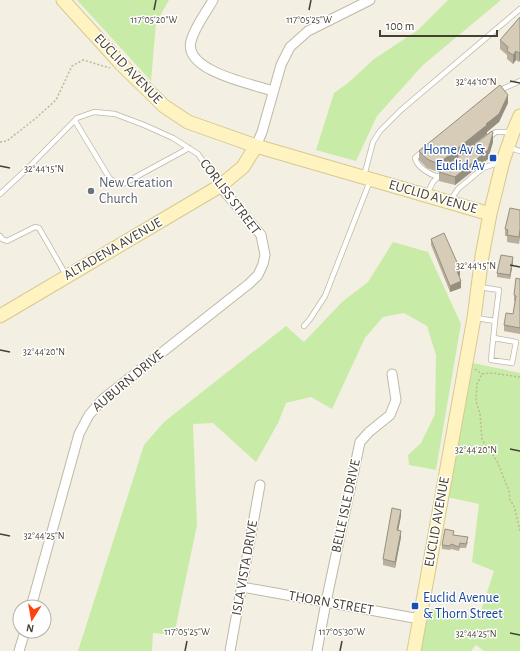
<svg xmlns="http://www.w3.org/2000/svg" width="520" height="651" font-family="'Alegreya Sans',sans-serif">
<style>
.green{fill:#c8eca7}
.lines{fill:none;stroke-linecap:round;stroke-linejoin:round}
.lane-casing{stroke:#bfb8a5;stroke-width:6}
.street-casing{stroke:#bfb8a5;stroke-width:11}
.secondary-casing{stroke:#d7c98e;stroke-width:15}
.path{stroke:#c3b695;stroke-width:1.5;stroke-dasharray:2 2;stroke-linecap:butt}
.lane{stroke:#fff;stroke-width:4.5}
.street{stroke:#fff;stroke-width:9}
.secondary{stroke:#fff4c1;stroke-width:13}
.wall{fill:#b8af9d}
.shaded-wall{fill:#968f80}
.building{fill:#d6ccb7;stroke:#968f80}
.ticks{fill:none;stroke:#463f33;stroke-width:1.5}
.transit-dot{fill:#1a4fb4;stroke:#fff;stroke-width:1.5}
.worship-dot{fill:#6b7280;stroke:#fff;stroke-width:1.5}
.labels{text-anchor:middle;dominant-baseline:central;stroke-width:3;stroke-linejoin:round;paint-order:stroke}
.street-label{font-size:14px;fill:#463f33;stroke:#fff}
.transit-label{font-size:14px;fill:#164399;stroke:#fff;text-anchor:end}
.worship-label{font-size:14px;fill:#5b616d;stroke:#fff;text-anchor:start}
.ticks-label{font-size:10px;text-anchor:middle;fill:#463f33;stroke:#fff;stroke-width:3;stroke-linejoin:round;paint-order:stroke}
</style>
<rect width="100%" height="100%" fill="#f3efe3"/>
<path class="green" d="M77,0H169L156,23L151,81Z
M448,0H501L423,65L377,116L356,161L316,150L334,93L348,83L374,59L418,30Z
M393,242L428,252L461,324L436,470L409,465L408,455L421,443L435,414L436,355L427,326L404,313L383,317L365,338L332,409L311,397L286,403L278,423L256,462L213,423L193,424L197,525L174,635L153,633L152,651H78L144,445L164,422L286,326L304,342L342,302L368,282Z
M473,363L520,373V651H484L476,645L471,651H420L426,608L479,617L494,571L472,562L479,504L447,497Z"/>
<g class="lines">
<g class="lane-casing">
<path id="lane" d="M498,91L520,81
M75,121L110,179L121,185L189,148
M489,137L496,132H512
M510,148L520,151
M424,150L415,158C417,167 429,174 438,177L444,172
M364,176L373,142L380,131L401,110L520,9
M0,194L29,167L77,118L94,112L115,114L144,125L173,138L198,154L220,186
M427,194L433,182L438,177
M450,201L458,189L483,168L501,162
M0,236L2,239L7,241L35,227L39,228L66,275
M476,318L495,321L499,290L479,287
M304,326L310,319L325,296L370,181
M494,338L516,342L512,363L491,360L495,321"/>
</g>
<g class="street-casing">
<path id="street" d="M213,0C206,13 195,26 191,41C183,71 252,84 273,91
M256,146L262,132L281,65L290,47L308,31L370,0
M242,587L420,619
M31,607L79,434L89,415L103,399L250,283L258,275L263,264L265,255L261,235L220,186
M19,651L25,631
M230,651L260,485
M317,651L326,602L360,442L369,432L390,415L396,400L392,374"/>
</g>
<g class="secondary-casing">
<path id="secondary" d="M63,0L121,64L164,106L188,122L256,146L490,214
M0,316L220,186L243,167L256,146
M414,651L474,318L482,256L490,214L503,161L513,132L520,116"/>
</g>
<path class="path" d="M0,142L7,141L36,118L56,100L72,66L83,60L110,68
M475,369L482,374
M520,377L492,373L482,374L477,384L476,401L480,414L482,440L497,461L509,491L510,500L514,506L520,531"/>
<use href="#lane" class="lane"/>
<use href="#street" class="street"/>
<use href="#secondary" class="secondary"/>
</g>
<path class="wall" d="M520,17V60L519,62L516,60L513,64L507,59V55L500,49V40Z
M508,103L499,122L487,132V134L438,172L427,168L419,160V151Z
M493,142L488,159L455,185L439,181V172Z
M520,210L519,244L507,242V236H505V229Z
M431,239L460,276H459L461,288L450,292L431,245Z
M513,262L510,279L497,277V273Z
M520,279V334L504,331V325L513,314L515,301H514V295Z
M401,516L398,531L401,537L395,568L383,565V559Z
M454,535L468,542L466,548H460L459,551L451,549L450,550L442,549V545Z"/>
<path class="shaded-wall" d="M516,51V60L513,64V55Z
M520,52V60L519,62V53Z
M508,95V103L499,122L487,132V134L438,172V164L486,124Z
M493,133V142L488,159L455,185V177Z
M520,229V235L519,244V237Z
M513,257V262L510,279V275Z
M460,269V276L457,277V271Z
M461,281V288L450,292V286Z
M401,510V516L397,536V530Z
M401,531V537L395,568V562Z"/>
<path class="building" d="M520,17V52L519,53L516,51L513,55L507,51L508,47L500,40Z
M500,85L508,95L499,114L486,124L487,125L438,164L427,159L419,151Z
M492,131L493,133L488,150L455,177L439,172Z
M510,208L520,210V229L519,237L507,235L508,230L505,229Z
M444,233L460,269L457,271L461,281L450,286L431,239Z
M501,255L513,257L510,275L497,273Z
M516,278L520,279V328L504,325L506,313L513,314L516,296L514,295Z
M392,508L401,510L397,530L401,531L395,562L383,559Z
M445,529L454,531L453,535L468,537L466,544L460,543L459,547L451,544L450,546L442,545Z"/>
<path class="ticks" d="M154,10L156,0M309,10L311,0M510,81L520,83M0,166L10,168M510,265L520,267M0,350L10,352M510,449L520,451M0,534L10,536M510,633L520,635M185,651L187,641M340,651L342,641"/>
<g class="transit-dot">
<rect x="489" y="154" width="8" height="8" rx="2"/>
<rect x="411" y="602" width="8" height="8" rx="2"/>
</g>
<circle class="worship-dot" cx="91" cy="191" r="4"/>
<g class="labels">
<g class="street-label">
<text transform="translate(128 69) rotate(46)">EUCLID AVENUE</text>
<text transform="translate(230 197) rotate(53)">CORLISS STREET</text>
<text transform="translate(433 197) rotate(16)">EUCLID AVENUE</text>
<text transform="translate(113 249) rotate(-30)">ALTADENA AVENUE</text>
<text transform="translate(128 381) rotate(-40)">AUBURN DRIVE</text>
<text transform="translate(346 506) rotate(-78)">BELLE ISLE DRIVE</text>
<text transform="translate(437 522) rotate(-80)">EUCLID AVENUE</text>
<text transform="translate(245 568) rotate(-80)">ISLA VISTA DRIVE</text>
<text transform="translate(331 603) rotate(10)">THORN STREET</text>
</g>
<g class="transit-label">
<text x="485" y="150">Home Av &amp;<tspan x="485" dy="16">Euclid Av</tspan></text>
<text x="423" y="598" text-anchor="start">Euclid Avenue<tspan x="423" dy="16">&amp; Thorn Street</tspan></text>
</g>
<g class="worship-label">
<text x="99" y="183">New Creation<tspan x="99" dy="16">Church</tspan></text>
</g>
</g>
<g class="ticks-label">
<text x="154" y="23">117°05'20"W</text>
<text x="309" y="23">117°05'25"W</text>
<text x="476" y="85">32°44'10"N</text>
<text x="44" y="172">32°44'15"N</text>
<text x="476" y="269">32°44'15"N</text>
<text x="44" y="355">32°44'20"N</text>
<text x="476" y="453">32°44'20"N</text>
<text x="44" y="539">32°44'25"N</text>
<text x="187" y="635">117°05'25"W</text>
<text x="342" y="635">117°05'30"W</text>
<text x="476" y="637">32°44'25"N</text>
</g>
<g transform="translate(32 619) rotate(191)"><circle r="19" fill="#ffffff" stroke="#b5b2ad"/>
<path d="M0-3L7 15L0 10L-7 15Z" fill="#ff430e"/>
<text y="-6" font-size="11" font-weight="bold" text-anchor="middle" fill="#463f33">N</text>
</g>
<path d="M380 30v6h117v-6" fill="none" stroke="#463f33" stroke-width="2"/>
<text x="386" y="30" font-size="12" fill="#463f33" stroke="#ffffff" stroke-width="3" paint-order="stroke">100 m</text>
</svg>
